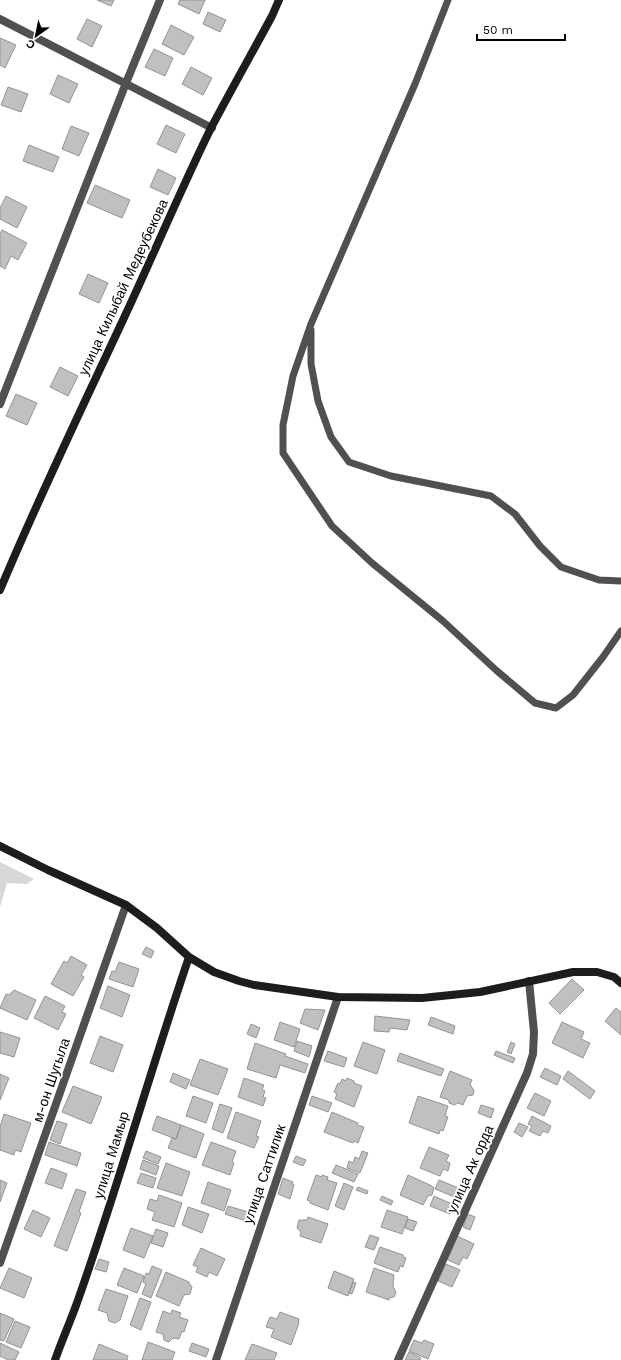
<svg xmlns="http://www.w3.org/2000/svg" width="621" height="1360" font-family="'Work Sans',sans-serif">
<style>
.green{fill:#d7d7d7}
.building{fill:#c0c0c0;stroke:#949494}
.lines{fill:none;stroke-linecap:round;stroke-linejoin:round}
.lane{stroke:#505050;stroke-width:7}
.street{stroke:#505050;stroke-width:8}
.secondary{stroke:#1d1d1d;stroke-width:8}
.labels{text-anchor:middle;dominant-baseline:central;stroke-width:3.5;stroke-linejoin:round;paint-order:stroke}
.street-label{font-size:14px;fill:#000;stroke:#fff}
</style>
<rect width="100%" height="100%" fill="#fff"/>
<path class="green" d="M0,862L34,879L27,884L7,883L0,907Z"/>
<path class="building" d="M97,0H114L111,6Z
M180,0H205L199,14L178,4Z
M208,12L226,20L220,32L203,24Z
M87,19L102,26L92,47L77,39Z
M171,25L194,37L184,55L162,44Z
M0,38L16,45L5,68L0,65Z
M154,49L173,58L165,76L145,67Z
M191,67L212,78L203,95L182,84Z
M58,75L78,84L69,103L50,94Z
M8,87L28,94L21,112L1,105Z
M166,125L185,134L176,153L157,144Z
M71,126L89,133L79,156L62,149Z
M29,145L59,157L53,172L23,161Z
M158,169L176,178L168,195L150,187Z
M95,185L130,200L122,218L87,203Z
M6,196L27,207L17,228L0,219V208Z
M2,230L27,243L18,260L11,256L5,269L0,266V234Z
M88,274L108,283L99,303L79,294Z
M60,367L78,376L68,396L50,387Z
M16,394L37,403L27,425L6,416Z
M146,947L154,951L151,958L142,954Z
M71,956L87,965L81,975L84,977L73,996L51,984L64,961L67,963Z
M119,962L139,969L133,987L109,979L112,971L115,972Z
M572,979L584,990L560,1014L549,1003Z
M108,986L130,995L122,1017L100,1008Z
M14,990L36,1000L27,1020L0,1008L6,994L9,995Z
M45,996L65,1006L62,1012L66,1014L58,1030L34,1018Z
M616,1008L621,1012V1035L605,1021Z
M305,1009L325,1010L318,1030L300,1023Z
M375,1016L410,1020L407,1030L390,1028L389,1032L374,1031Z
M431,1017L455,1026L453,1034L428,1025Z
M280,1022L300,1029L294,1047L274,1040Z
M562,1022L584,1032L581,1039L590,1043L583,1058L552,1043Z
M251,1024L260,1028L256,1038L247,1034Z
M0,1032L20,1038L14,1057L0,1053Z
M100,1036L123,1045L113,1072L90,1063Z
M297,1041L312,1046L309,1057L294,1051Z
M363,1042L385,1050L377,1074L354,1066Z
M511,1042L515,1044L511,1054L507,1052Z
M255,1043L286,1054L285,1056L308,1064L305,1073L280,1065L276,1078L247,1069Z
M328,1051L347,1058L344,1067L324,1061Z
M496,1051L515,1058L513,1063L494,1055Z
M400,1053L444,1069L441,1076L397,1061Z
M200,1059L228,1069L218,1095L190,1085Z
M545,1068L561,1076L557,1085L540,1077Z
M450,1071L472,1080L470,1084L474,1091L473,1095L467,1096L463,1105L458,1103L454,1105L449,1103V1100L440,1097Z
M568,1071L595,1091L590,1099L563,1079Z
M173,1073L190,1080L186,1089L170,1082Z
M0,1074L9,1078L0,1100Z
M244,1078L264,1085L262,1090L265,1091L263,1097L266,1098L263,1106L238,1097Z
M347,1078L354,1081V1083L362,1086L354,1107L335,1099L337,1094L334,1092L338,1083L340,1084L342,1079L346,1081Z
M73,1086L102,1097L91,1124L62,1112Z
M535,1093L551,1101L544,1116L527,1108Z
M193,1096L213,1103L206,1123L186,1116Z
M312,1096L332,1103L328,1112L309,1105Z
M418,1096L448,1106L445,1116L448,1117L443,1131L440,1130L439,1134L409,1123Z
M220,1104L232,1108L223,1133L212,1129Z
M481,1105L494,1109L491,1118L478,1113Z
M236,1112L261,1121L256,1136L259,1137L254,1148L227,1138Z
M332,1112L358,1123L357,1125L364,1127L358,1143L354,1141L353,1143L324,1132Z
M4,1114L31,1123L21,1152L15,1150L14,1155L0,1150V1127Z
M157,1116L181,1125L176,1139L152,1130Z
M532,1116L551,1126L548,1133L543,1131L540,1136L529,1131L532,1126L528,1124Z
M57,1121L67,1124L60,1144L50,1140Z
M519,1123L528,1127L522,1137L514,1132Z
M181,1125L204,1134L196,1158L168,1148L172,1138L176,1139Z
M49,1142L81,1153L77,1166L45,1155Z
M211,1142L236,1151L232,1162L234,1163L230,1175L202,1165Z
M429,1147L449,1155L446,1161L450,1163L448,1171L443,1169L440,1176L420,1168Z
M146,1151L161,1157L158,1164L143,1158Z
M362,1151L368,1153L360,1173L347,1168L349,1161L353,1163L355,1157L359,1159Z
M296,1156L306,1160L303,1166L293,1162Z
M143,1160L159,1166L156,1175L140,1169Z
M166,1163L190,1172L182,1196L157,1188Z
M336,1165L358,1174L354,1182L332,1173Z
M51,1168L67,1174L62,1189L45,1183Z
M141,1173L156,1178L153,1188L137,1183Z
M316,1175L322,1177V1175L328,1177L327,1180L337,1183L328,1210L310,1203V1201L307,1200Z
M408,1175L432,1186L434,1188L432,1195L428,1196L423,1205L400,1195Z
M283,1178L293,1182L292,1184L294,1185L290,1199L278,1194Z
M0,1180L7,1183L0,1202Z
M439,1180L461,1189L457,1198L435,1189Z
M208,1182L231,1190L224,1211L201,1203Z
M344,1183L353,1187L344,1210L335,1206Z
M358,1187L368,1191L367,1194L356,1190Z
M76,1189L86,1192L79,1212L81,1213L67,1251L54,1246Z
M159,1195L182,1203L174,1227L152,1220L155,1212L147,1209L150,1199L157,1201Z
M382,1196L393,1201L391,1205L380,1200Z
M434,1196L454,1205L450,1214L430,1206Z
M228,1206L255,1214L252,1223L225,1214Z
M188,1207L209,1214L202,1233L182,1225Z
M33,1210L50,1218L41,1237L24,1229Z
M387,1210L408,1217L402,1234L381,1227Z
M468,1214L475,1217L470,1230L463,1227Z
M308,1217L328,1224L321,1243L300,1236L301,1232L297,1228L299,1220H307Z
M408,1219L417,1222L413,1231L405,1228Z
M131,1228L153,1236L144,1258L123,1250Z
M156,1229L168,1233L163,1247L151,1243Z
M370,1235L379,1238L374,1250L365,1247Z
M457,1236L474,1244L467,1259L463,1257L459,1265L446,1259Z
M380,1247L403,1255V1257L406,1258L403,1267L400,1266L398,1272L374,1263Z
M201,1248L225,1259L217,1276L209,1272L207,1277L196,1272L198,1267L193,1265Z
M99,1259L109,1262L106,1272L95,1269Z
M446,1264L460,1270L452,1287L438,1281Z
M152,1266L162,1270L151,1298L142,1294L146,1284L143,1282L146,1273L149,1274Z
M9,1268L32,1278L24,1298L0,1288Z
M124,1268L144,1276L137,1293L117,1285Z
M374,1268L394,1275L393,1286L396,1293L394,1297L389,1298V1300L366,1292Z
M334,1271L354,1279L348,1296L328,1288Z
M166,1272L189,1282V1283L192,1287L190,1294L184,1295L179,1306L156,1296Z
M353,1282L356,1283L352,1294L349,1293Z
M106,1289L128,1296L120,1320L115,1323L109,1321L107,1313L98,1310Z
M140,1298L151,1302L141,1330L130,1325Z
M172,1310L181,1313L179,1317L188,1320L184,1332L182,1331L179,1339L173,1338L169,1342L164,1340L163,1334L156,1332L163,1311L171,1314Z
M280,1312L299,1319L298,1322L299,1323L291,1345L271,1337L274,1329L266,1327L270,1317L277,1319Z
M0,1313L14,1319L4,1341L0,1340Z
M15,1321L30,1327L21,1348L6,1342Z
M414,1340L422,1343L424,1340L434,1344L428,1359L409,1351Z
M148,1342L175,1352L172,1360H142Z
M0,1343L19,1352L15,1360H8L0,1356Z
M192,1343L209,1349L206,1357L189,1351Z
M99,1344L128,1356L127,1360H93Z
M252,1344L277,1353L274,1360H245Z
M409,1352L421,1358L420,1360H405Z"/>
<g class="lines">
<path class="lane" d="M448,0L415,84L311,324L293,376L283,425V453L332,526L372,563L443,621L497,671L535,703L556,708L573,695L603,657L621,631
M311,330V364L318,401L331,437L349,462L391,476L491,496L515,514L540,546L561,567L599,580L621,581"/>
<path class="street" d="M0,19L212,128
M0,404L126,83L160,0
M0,1263L126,905
M216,1360L338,997
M398,1360L527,1073L533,1054L534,1032L529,981"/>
<path class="secondary" d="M0,590C38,499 81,410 123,320C153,256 180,191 211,128C231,90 252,53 272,16L279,0
M0,846L48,870L126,905L157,928L189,957L214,972L239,981L254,985L338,997L422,998L480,992L573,972H597L614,977L621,983
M55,1360C62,1340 71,1320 78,1300C118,1187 150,1071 189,957"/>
</g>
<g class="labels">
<g class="street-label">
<text transform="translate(123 287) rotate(-65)">улица Килыбай Медеубекова</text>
<text transform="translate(51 1080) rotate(-71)">м-он Шугыла</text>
<text transform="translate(111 1155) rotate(-73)">улица Мамыр</text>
<text transform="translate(470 1169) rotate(-66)">улица Ак орда</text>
<text transform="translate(264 1174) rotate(-71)">улица Саттилик</text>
</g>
</g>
<g transform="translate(36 36) rotate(213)" stroke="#ffffff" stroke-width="3" paint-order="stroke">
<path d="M0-3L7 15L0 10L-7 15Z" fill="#000000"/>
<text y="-6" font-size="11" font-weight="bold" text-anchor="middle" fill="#000000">С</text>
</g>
<path d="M477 34v6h88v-6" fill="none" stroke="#000000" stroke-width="2"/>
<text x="483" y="34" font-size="12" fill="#000000" stroke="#ffffff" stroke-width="3" paint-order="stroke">50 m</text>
</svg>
